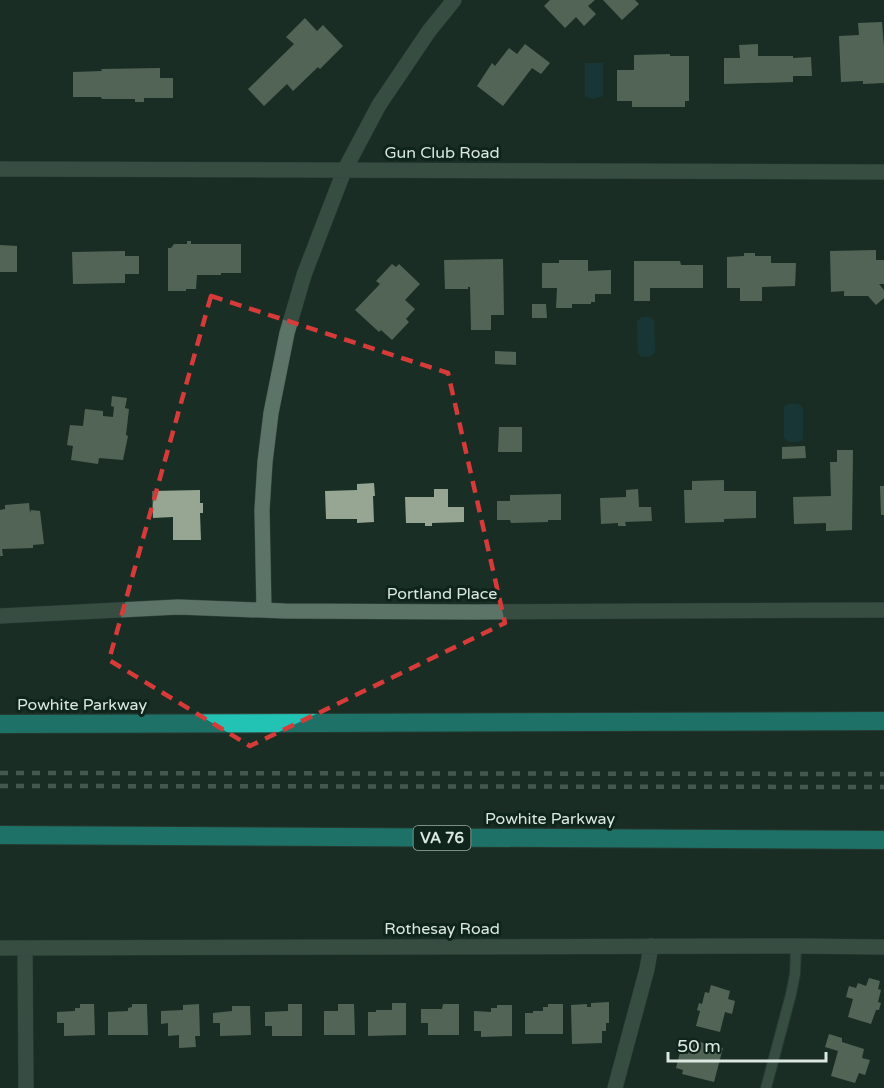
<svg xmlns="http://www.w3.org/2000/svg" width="884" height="1088" font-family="'Varela Round',sans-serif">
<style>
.water{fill:#184249}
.building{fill:#97a692}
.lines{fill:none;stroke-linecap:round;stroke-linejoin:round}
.service-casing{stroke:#374840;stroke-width:12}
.minor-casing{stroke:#374840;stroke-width:16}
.motorway-casing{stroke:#374840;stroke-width:20}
.service{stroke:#5c7367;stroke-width:10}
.minor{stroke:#5c7367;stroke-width:15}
.motorway{stroke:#22c3b5;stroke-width:18}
.rail{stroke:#7a8b82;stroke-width:4.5;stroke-dasharray:8 8;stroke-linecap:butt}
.marked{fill:none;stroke:#d63b3a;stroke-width:4.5;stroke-dasharray:12 8;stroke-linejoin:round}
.labels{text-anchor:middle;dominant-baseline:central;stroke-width:6;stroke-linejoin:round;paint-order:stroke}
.shield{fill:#0f241a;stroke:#9eada5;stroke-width:1.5}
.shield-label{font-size:15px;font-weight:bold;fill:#dbe8e1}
.street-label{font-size:16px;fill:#dbe8e1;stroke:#0f241a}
</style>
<rect width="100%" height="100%" fill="#192e24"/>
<path class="water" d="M585,63H603V96L593,99L585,96Z
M642,317H650L654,321L655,352L651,356L641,357L638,353L637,321Z
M788,404H798L803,408V439L799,442H789L784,438V407Z"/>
<path class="building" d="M550,0H595L588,6L596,14L584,26L576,17L565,28L544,6Z
M603,0H635L639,4L622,20Z
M305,18L317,31L323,25L343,46L320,69L318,67L293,91L287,84L264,106L248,89L294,44L286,37Z
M882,22L884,47V83L863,84V81L841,82L839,36L859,35L858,23Z
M525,44L550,63L541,74L532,68L503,106L477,86L492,63L495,66L509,48L517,54Z
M758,44V56H793V58L811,57L812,76H793V82L724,84V58H740L739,45Z
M670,54V56H689V101H685V107H632V101H617V70H634V55Z
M160,68V78H173V98H144V102H135V99H102L101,97H73V72L102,71L101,69Z
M187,241H191V244H241V273H221V275H197L196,289H186V291H168V248H171L174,244H187Z
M0,245L17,246V272H0Z
M876,250V260H884V284H879L884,290V298L876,305L868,296H844V291L831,292L830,251Z
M125,251V256H139V274H125V283L73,284L72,252Z
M744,253H755V256H771V263H796L795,286L762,287V301H740V288H727V257L744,256Z
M503,259L504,315H491V330H471L470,287H468V289H445L444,260Z
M559,260H588V271L611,270V294H595V302H591V304H572V308H556L557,288H542V263H559Z
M634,261H680L681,265H703V288H650V301H634Z
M392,264L396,267L399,264L420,284L405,300L415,309L406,319L409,322L392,340L381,330L379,332L355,310L380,284L376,281Z
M532,304H546L547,318H532Z
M495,351L516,352V365L495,364Z
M112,396L127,398L125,408L129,409L126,435L128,436L123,460L99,458L98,464L71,460L73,446L67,445L70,425L83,426L85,409L103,411V416L113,417L114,407L111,406Z
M499,427H522V452H498Z
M805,446L806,458L782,459V447Z
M837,450H853L852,530L826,531V523L794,524L793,497L831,496L830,462H837Z
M724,480V491H756V518L724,519V522L685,523L684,490H692V481Z
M374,483L375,496H373L374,522L357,523V519H326L325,491L357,490V484Z
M880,486H884V515H881Z
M434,489H448V507H464V522L432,523V526H425V523H406L405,497H434Z
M638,489L639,507H651L652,521L625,522L626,526H618V523L601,524L600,498L626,497V490Z
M200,490V503H203V513H200L201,540H173V517L153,518L152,491Z
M561,494V520H548V522L511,523L510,520H497V501H510V495Z
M29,503L30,513L31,510L40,511L44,544L33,545V548L2,549L3,556H0V510L5,509V505Z
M869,978L880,981L878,989L881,990L878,1002L881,1003L879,1010H876L871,1024L848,1017L853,999L846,997L849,986L856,988L858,983L866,986Z
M711,985L730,991L728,999L735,1001L732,1014L725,1012L720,1032L696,1026L700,1011L697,1010L699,1003L702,1004L705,992L709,993Z
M609,1002V1023H606V1031H602V1043L572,1044L571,1005L587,1004V1007H591V1003Z
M392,1003H406V1035L368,1036V1012H376V1010H392Z
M80,1004H94L95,1035L64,1036V1023H57V1012L75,1011V1008H80Z
M132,1004H147L148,1035H108V1012L128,1011V1008L132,1007Z
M199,1004L200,1036H195L196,1047L179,1048V1035L168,1036V1023L161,1024V1011L183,1010V1005Z
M288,1004H302V1036H272V1026H265V1012L288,1011Z
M338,1004H354L355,1035H324V1011H338Z
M443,1004H459V1035H428V1023H421V1009H442Z
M548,1004H563V1034H525V1013H533V1011H543V1007H548Z
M497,1005H512V1036L481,1037V1031H474V1011L491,1012V1008H497Z
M232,1006H250L251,1035L220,1036V1023H213V1013L232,1011Z
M829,1034L842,1038V1042L864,1049L862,1058L870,1060L865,1075L859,1073L855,1083L831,1076L838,1051L825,1047Z
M692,1040L723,1048L714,1082L682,1074L683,1070L676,1068L680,1052L688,1054Z"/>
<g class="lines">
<g class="service-casing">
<path id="service" d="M766,1088L791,994L795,974L796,946"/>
</g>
<g class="minor-casing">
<path id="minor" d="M0,169L884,172
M264,610L262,510L265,462L271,413L287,333L304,275L344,171L379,105L429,31L454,0
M0,616L178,607L285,611L474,612L884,610
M0,948L796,946L884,947
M25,948L26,1088
M615,1088L647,969L651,946"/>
</g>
<g class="motorway-casing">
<path id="motorway" d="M0,724L884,721
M0,835L884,840"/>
</g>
<use href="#service" class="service"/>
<use href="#minor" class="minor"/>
<use href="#motorway" class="motorway"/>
<path class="rail" d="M0,773L884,774
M0,786L884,787"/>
</g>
<path d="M0 0H884V1088H0ZM211,296L448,373L505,623L250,746L109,660Z" fill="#192e24" fill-opacity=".55" fill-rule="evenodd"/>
<path class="marked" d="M211,296L448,373L505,623L250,746L109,660Z"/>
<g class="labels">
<rect class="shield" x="413.5" y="826" width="57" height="24" rx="4.5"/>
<g class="shield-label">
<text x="442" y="838">VA 76</text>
</g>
<g class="street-label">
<text x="442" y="153">Gun Club Road</text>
<text x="442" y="594">Portland Place</text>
<text x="82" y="705">Powhite Parkway</text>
<text x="550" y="819">Powhite Parkway</text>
<text x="442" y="929">Rothesay Road</text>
</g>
</g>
<path d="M668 1052v9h158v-9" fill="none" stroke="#dbe8e1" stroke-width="3"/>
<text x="677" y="1052" font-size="18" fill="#dbe8e1" stroke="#0f241a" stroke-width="4.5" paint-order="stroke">50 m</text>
</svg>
